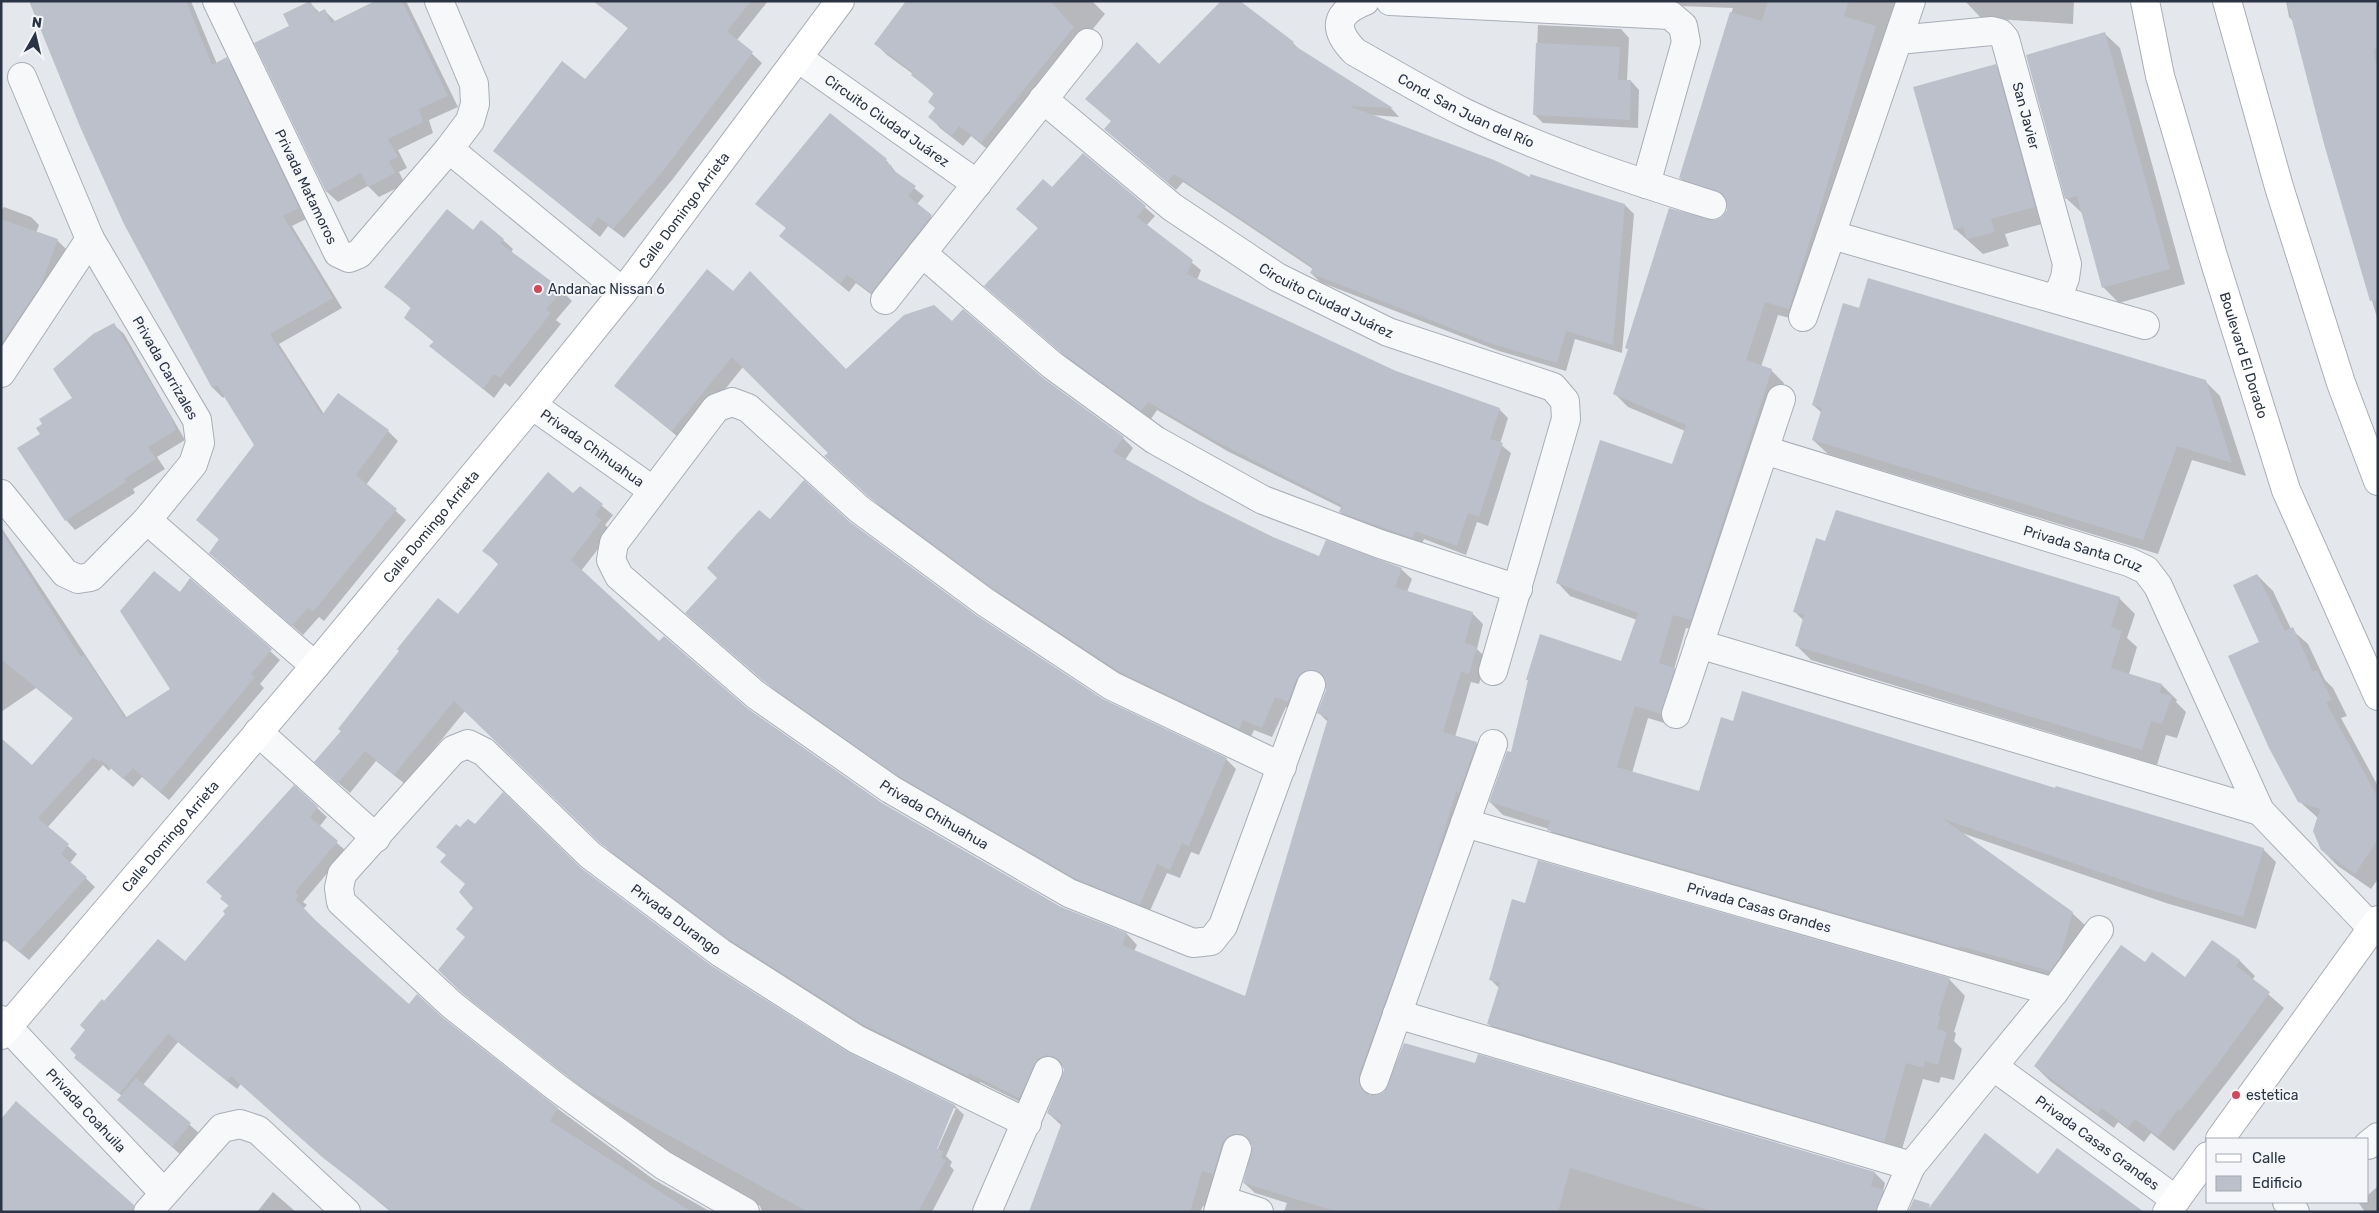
<svg xmlns="http://www.w3.org/2000/svg" width="2379" height="1213" font-family="Rubik,sans-serif">
<style>
.shadow{fill:#0003;fill-rule:evenodd}
.building{fill:#bbc0ca}
.lines{fill:none;stroke-linecap:round;stroke-linejoin:round}
.street-casing{stroke:#a9aeb7;stroke-width:30}
.secondary-casing{stroke:#a9aeb7;stroke-width:30}
.street{stroke:#f7f8fa;stroke-width:28}
.secondary{stroke:#fff;stroke-width:28}
.poi-dot{fill:#d1495b;stroke:#f4f6f9;stroke-width:2}
.labels{text-anchor:middle;dominant-baseline:central;stroke-width:4;stroke-linejoin:round;paint-order:stroke}
.street-label{font-size:14px;fill:#2b3445;stroke:#f4f6f9}
.poi-label{font-size:14px;fill:#2b3445;stroke:#f4f6f9;text-anchor:start}
</style>
<rect width="100%" height="100%" fill="#e4e7ec"/>
<path class="shadow" d="M31,1H191L217,64L226,59L236,69L308,218L292,226L342,308L279,344L324,414L338,395L388,431L398,441L366,485L406,520L324,621L319,617L303,635L221,563L220,540L197,520L256,445L225,396L223,398L213,388L125,223Z
M376,1H406L458,107L429,120L433,133L398,150L407,168L399,172L405,184L379,197L368,186L338,202L327,192L256,43L290,26L310,3L320,13L324,10L336,22Z
M609,1H768L737,40L762,63L672,180L624,238L608,226L600,237L495,151L585,81L629,29L604,8Z
M907,1H1092L1105,14L992,153L971,136L963,146L940,128L930,117L936,109L935,95L913,74L887,55L876,44Z
M1548,1H1901L1802,321L1778,315L1761,367L1771,370L1784,383L1704,632L1686,628L1674,669L1687,682L1674,726L1648,718L1632,773L1699,793L2056,790L2263,849L2276,862L2256,929L2166,903L1962,833L2072,913L2086,926L2063,984L1561,843L1549,829L1503,815L1490,802L1511,754L1622,662L1637,620L1570,596L1557,582L1673,465L1685,431L1628,407L1615,394L1629,350L1626,348L1715,222L1724,217L1728,210V204L1693,191L1680,178L1733,8Z
M2074,1L2073,24L1981,18L1965,1Z
M2286,1H2378V321L2324,138L2293,21L2289,17Z
M1538,25L1621,29L1629,38L1627,81H1631L1639,90L1638,128L1543,123L1534,114Z
M2104,33L2120,48L2185,284L2119,303L2104,288L2083,214L2066,198Z
M1293,43L1301,51L1392,109L1399,117L1371,115L1531,179L1625,205L1634,214L1622,353L1575,339L1566,371L1499,351L1320,282L1311,273L1313,269L1183,182L1176,190L1105,129L1159,65Z
M1995,65L2010,80L2049,222L2005,234L2009,246L1983,254L1955,229Z
M1083,154L1155,216L1146,226L1201,270L1197,280L1395,372L1499,409L1508,418L1500,444L1511,453L1488,526L1477,522L1466,555L1424,539L1421,546L1350,521L1340,512L1342,508L1229,452L1157,410L1151,419L1072,362L995,295L1039,229L1017,209L1053,189Z
M886,160L899,176L924,196L917,204L939,224L880,301L856,283L849,292L781,236Z
M4,207L31,217L39,225L36,233L57,240L66,249L49,293L1,365V210Z
M473,232L503,240L513,249L511,253L562,291L572,301L556,320L561,324L510,387L505,383L494,398L431,346L434,342L405,318L412,309L386,286Z
M734,293L846,371L952,323L1042,379L1123,438L1133,448L1125,460L1197,501L1272,538L1320,558L1401,569L1412,579L1407,592L1472,613L1483,624L1477,649L1487,659L1479,684L1471,682L1455,737L1476,743L1487,754L1369,1086V1096L1875,1173L1885,1183L1883,1191L1893,1201L1890,1212H1284L1287,1203L1255,1193L1244,1183L1253,1144H1245L1224,1184L1213,1180L1205,1207L1203,1206L1200,1212H1029L1062,1126L1048,1113L1065,1070L1064,1067L1058,1065L1030,1107L980,1082L978,1086L876,1036L742,950L612,853L465,711L405,784L376,761L350,793L326,772L499,565L484,550L574,495L580,488L613,515L605,525L612,531L581,571L659,643L746,709L881,804L1061,908L1127,934L1137,945L1134,951L1246,997L1328,722L1319,713L1327,690V680H1320L1299,712L1286,707L1272,737L1254,730L1250,739L1132,683L1006,599L881,507L836,467L829,453L743,367L683,441L616,386Z
M114,325L124,334L185,440L157,457L165,469L133,489L135,493L75,530L66,520L41,434L74,399Z
M2205,381L2220,396L2246,476L2192,460L2158,554L1828,454L1813,440L1822,413L1813,405Z
M770,521L849,523L975,616L1103,700L1226,759L1236,769L1199,855L1191,852L1180,878L1167,873L1149,913L1087,888L910,785L777,692L696,622Z
M1,527L127,718L171,689L180,594L191,580L280,660L260,684L264,688L169,800L142,777L133,787L111,768L109,771L103,765L47,828L77,854L70,863L95,887L29,960L5,940L1,944V753L32,766L74,719L36,688L1,712Z
M1826,542L2119,598L2135,614L2127,638L2137,647L2129,674L2162,685L2177,700L2176,702L2186,712L2177,738L2166,735L2157,765L1811,660L1796,645L1804,621L1794,611Z
M2257,575L2273,591L2291,629L2308,644L2325,680L2333,688L2347,716L2341,718L2378,786V879L2371,889L2338,866L2322,850L2318,818L2299,801L2260,643Z
M294,787L327,817L319,827L346,851L303,902L307,905L303,909L409,1006L441,1018L546,1100L653,1179L711,1212H391L294,1132L241,1084L237,1089L178,1042L143,1085L198,1132L181,1155L127,1108L122,1096L76,1058L86,1030L104,1003L185,963L227,914L229,906L222,899Z
M475,826L580,868L711,967L847,1053L955,1106L964,1115L946,1156L952,1162L950,1166L954,1170L932,1212H762L760,1206L682,1161L576,1083L473,1002L448,979L467,938L475,908L466,885L447,856L460,829ZM953,1108H956L935,1155L933,1154Z
M2213,942L2240,961L2255,976L2252,980L2284,1008L2174,1151L2151,1133L2144,1142L2118,1122L2114,1128L2050,1081L2035,1066L2145,963L2185,979Z
M1490,979H1949L1965,996L1954,1032L1956,1033L1954,1041L1962,1049L1954,1080L1941,1077L1939,1083L1923,1079L1900,1156L1505,1040L1489,1024L1500,989Z
M2377,1187L2378,1212H2365L2358,1202H2368V1195Z
M273,1192L296,1212H257Z"/>
<path class="building" d="M29,1H186L212,65L227,57L299,208L283,216L333,298L270,334L322,415L338,393L389,430L356,475L397,509L313,612L308,608L292,626L209,553L219,539L196,520L254,445L217,385L212,388L124,224L81,129Z
M310,1L317,13L325,9L331,23L375,1H402L448,96L419,109L423,122L388,139L398,157L389,161L395,173L368,187L361,173L326,192L254,43L289,26L283,14Z
M593,1H751L727,31L753,52L663,171L613,229L598,217L590,228L493,151L562,61L585,79L628,28Z
M906,1H1050L1074,27L981,143L959,126L952,136L928,117L935,108L928,102L934,93L911,75L913,72L874,44Z
M1221,1H1240L1294,42L1292,44L1393,108L1349,106L1494,160L1530,177V174L1625,204L1613,345L1566,331L1557,363L1489,343L1310,273L1313,267L1174,174L1167,182L1104,129L1111,121L1085,99L1137,42L1159,64Z
M1768,1H1849L1844,16L1876,26L1789,309L1765,302L1746,360L1772,369L1691,620L1673,615L1659,663L1675,668L1661,714L1635,706L1617,767L1699,791L1721,717L1733,721L1742,691L2055,788L2056,786L2264,848L2243,917L2152,890L1943,819L2073,912L2060,957L2050,971L1959,946V948L1547,830L1550,821L1489,802L1507,751L1511,752L1528,680H1526L1540,634L1621,661L1638,613L1556,583L1600,440L1672,464L1686,425L1613,394L1628,349L1625,348L1669,208L1715,220L1722,217L1727,210V202L1723,194L1679,178L1730,12L1762,21Z
M2287,1H2378V48L2373,49L2378,72V300L2370,301L2324,144Z
M2105,32L2170,269L2102,288L2077,196L2065,199L2026,55Z
M1536,43L1620,47L1618,80H1631L1630,120L1533,115Z
M1996,64L2035,207L1991,219L1995,232L1967,239L1963,227L1954,230L1913,87Z
M830,113L887,159L885,161L892,166L890,168L916,186L908,196L932,215L871,293L847,275L840,284L779,236L786,228L755,204Z
M1083,153L1146,206L1137,217L1193,260L1187,274L1396,371L1500,408L1490,439L1503,443L1479,517L1468,513L1457,546L1415,531L1412,538L1339,512L1342,505L1219,443L1148,402L1141,411L1062,353L984,286L1038,228L1016,209L1043,179L1052,187Z
M447,209L473,230L481,220L504,239L500,243L563,290L546,309L551,313L500,378L494,374L483,389L429,346L434,341L404,318L411,307L384,287Z
M1,219L58,239L41,285L1,344Z
M707,269L733,291L750,271L846,369L904,315L934,305L952,321L963,309L1043,378L1124,437L1113,452L1198,500L1273,537L1319,556L1326,540L1402,568L1395,587L1473,612L1465,643L1477,647L1469,674L1461,672L1443,732L1477,742L1459,793L1456,792L1433,868L1359,1075V1083L1362,1090L1368,1095H1376L1384,1092L1404,1043L1475,1063L1478,1054L1875,1172L1871,1186L1884,1190L1876,1212H1715L1570,1168L1558,1212H1338L1243,1183L1252,1146L1248,1138L1242,1134H1234L1227,1137L1222,1144L1213,1174L1202,1171L1190,1212H1029L1062,1122L1047,1113L1064,1070L1061,1062L1055,1057L1047,1055L1038,1059L1019,1098L969,1073L968,1076L864,1025L730,940L600,843L454,701L394,775L365,751L338,783L314,762L341,731L338,729L399,651L397,649L438,598L458,614L499,563L482,551L548,472L573,493L580,486L603,504L595,515L602,520L571,560L659,641L664,636L747,708L882,803L1061,907L1127,933L1122,945L1245,996L1328,718L1317,713L1326,690V683L1323,675L1316,670H1309L1301,673L1296,680L1288,702L1275,697L1262,728L1243,720L1239,729L1120,672L994,589L869,497L824,456L828,453L732,357L672,431L614,386Z
M1868,278L2206,380L2232,463L2177,446L2143,540L1812,440L1822,408L1812,405L1843,303L1859,308Z
M114,323L170,415L176,430L148,447L156,459L124,479L126,482L65,521L17,448L40,434L36,428L42,424L39,419L72,398L53,369L93,334Z
M804,480L850,522L976,615L1103,699L1227,758L1189,846L1182,843L1170,870L1157,864L1140,905L1076,879L898,776L766,683L685,613L717,578L707,568L734,537L759,510L770,519Z
M1836,510L2120,597L2111,627L2122,631L2111,668L2162,684L2160,693L2172,696L2162,724L2151,721L2142,750L1795,646L1804,615L1793,612L1816,538L1825,541Z
M1,531L81,657L84,655L125,718L170,689L120,611L154,571L180,592L190,578L272,649L251,674L255,677L160,792L133,768L123,779L101,760L99,762L93,757L38,818L69,844L61,854L87,877L19,952L1,937V738L32,765L73,718L1,659Z
M2257,574L2285,631L2293,627L2313,672L2317,670L2332,700L2326,702L2378,798V839L2355,874L2321,850L2313,831L2320,809L2298,802L2269,748L2228,656L2259,642L2233,585Z
M294,785L318,807L310,817L338,841L295,892L299,896L295,899L319,924L409,1004L417,994L442,1017L558,1108L550,1121L692,1212H393L322,1157L231,1076L227,1081L168,1034L119,1094L74,1058L76,1055L70,1049L85,1030L80,1025L102,999L104,1001L158,939L185,961L225,914L223,911L229,905L220,899L222,896L206,882Z
M503,792L581,868L712,966L848,1052L955,1105L937,1149L943,1151L941,1158L946,1160L918,1212H808L588,1091L462,993L438,970L465,937L456,929L473,908L459,892L465,884L440,862L446,855L436,847L456,824L460,827L468,819L475,824Z
M1538,860L1950,978L1938,1016H1940L1937,1029L1947,1032L1938,1065L1925,1061L1923,1068L1906,1063L1884,1142L1487,1024L1500,983L1489,980L1512,899L1525,903Z
M2212,940L2240,960L2236,966L2270,992L2217,1065L2180,1111L2178,1109L2158,1137L2135,1119L2128,1128L2102,1108L2098,1114L2034,1066L2121,945L2145,962L2152,952L2185,977Z
M136,1078L191,1123L172,1147L117,1100Z
M16,1101L134,1205L133,1212H1V1119Z
M1985,1133L2038,1174L2057,1148L2144,1212H1908L1914,1199L1930,1204L1929,1208Z"/>
<g class="lines">
<g class="street-casing">
<g id="street">
<path id="s1" d="M217,1L338,253L349,258L359,254L449,149L470,121L475,104L474,84L439,1"/>
<path id="s2" d="M1365,1C1335,13 1332,29 1355,52C1391,72 1427,94 1465,113C1544,151 1628,179 1712,205"/>
<path d="M1390,1L1670,15L1683,26L1686,42L1646,184"/>
<path id="s3" d="M1898,40L1992,31L2000,33L2005,39L2067,264L2065,278L2057,298"/>
<path id="s4" d="M798,58L977,184"/>
<path id="s5" d="M1043,99L1172,207L1277,277L1388,332L1553,387L1565,401L1566,419L1493,671"/>
<path d="M449,149L623,292"/>
<path d="M1832,235L2145,325"/>
<path d="M922,253L1052,365L1155,440L1263,500L1380,544L1518,589"/>
<path d="M885,300L1088,43"/>
<path d="M1803,317L1911,1"/>
<path d="M1,373L90,239"/>
<path id="s6" d="M532,405L652,490"/>
<path id="s7" d="M1764,450L2129,562L2146,570L2158,586L2260,811L2372,928"/>
<path d="M1,494L65,573L78,579L91,577L147,520L193,464L200,443L197,420L90,239L22,77"/>
<path d="M147,520L315,666"/>
<path d="M1699,644L2260,811"/>
<path d="M1676,714L1781,399"/>
<path d="M258,732L376,838"/>
<path id="s8" d="M1282,767L1112,686L985,602L859,509L748,408L732,402L716,408L614,543L611,560L619,576L756,695L890,789L1069,893L1193,943L1211,941L1223,926L1311,685"/>
<path id="s9" d="M1465,823L2054,992"/>
<path d="M1397,1014L1911,1166"/>
<path id="s10" d="M1,1020L164,1193"/>
<path id="s11" d="M1994,1067L2176,1200"/>
<path d="M1374,1080L1493,744"/>
<path d="M2368,1145L2378,1137"/>
<path d="M1222,1200L1259,1212"/>
<path d="M2287,1202L2295,1212"/>
<path d="M148,1212L222,1128L240,1124L258,1130L346,1212"/>
<path id="s12" d="M745,1212L663,1165L556,1087L452,1005L341,902L339,888L342,874L453,750L468,744L484,752L590,855L721,953L856,1039L1027,1123"/>
<path d="M987,1212L1048,1071"/>
<path d="M1218,1212L1237,1149"/>
<path d="M1891,1212L1911,1166L2054,992L2099,930"/>
</g>
</g>
<g class="secondary-casing">
<g id="secondary">
<path id="s13" d="M2145,1L2160,76L2213,256L2286,490L2378,696"/>
<path d="M2227,1L2279,187L2341,383L2378,481"/>
<path id="s14" d="M1,1035L315,666L532,405L623,292L840,1"/>
<path d="M2220,1139L2378,920"/>
<path d="M2167,1212L2208,1156"/>
</g>
</g>
<use href="#street" class="street"/>
<use href="#secondary" class="secondary"/>
</g>
<g class="poi-dot">
<circle cx="538" cy="289" r="5"/>
<circle cx="2236" cy="1095" r="5"/>
</g>
<g class="labels">
<g class="street-label">
<text stroke="none"><textPath href="#s2" startOffset="194">Cond. San Juan del Río</textPath></text>
<text stroke="none"><textPath href="#s3" startOffset="190">San Javier</textPath></text>
<text stroke="none"><textPath href="#s4" startOffset="109">Circuito Ciudad Juárez</textPath></text>
<text stroke="none"><textPath href="#s1" startOffset="206">Privada Matamoros</textPath></text>
<text stroke="none"><textPath href="#s14" startOffset="1071">Calle Domingo Arrieta</textPath></text>
<text stroke="none"><textPath href="#s5" startOffset="349">Circuito Ciudad Juárez</textPath></text>
<text stroke="none"><textPath href="#s13" startOffset="368">Boulevard El Dorado</textPath></text>
<text transform="translate(165 368) rotate(60)">Privada Carrizales</text>
<text stroke="none"><textPath href="#s6" startOffset="74">Privada Chihuahua</textPath></text>
<text stroke="none"><textPath href="#s14" startOffset="666">Calle Domingo Arrieta</textPath></text>
<text stroke="none"><textPath href="#s7" startOffset="334">Privada Santa Cruz</textPath></text>
<text stroke="none"><textPath href="#s8" startOffset="1282">Privada Chihuahua</textPath></text>
<text stroke="none"><textPath href="#s14" startOffset="261">Calle Domingo Arrieta</textPath></text>
<text stroke="none"><textPath href="#s9" startOffset="306">Privada Casas Grandes</textPath></text>
<text stroke="none"><textPath href="#s12" startOffset="995">Privada Durango</textPath></text>
<text stroke="none"><textPath href="#s10" startOffset="124">Privada Coahuila</textPath></text>
<text stroke="none"><textPath href="#s11" startOffset="128">Privada Casas Grandes</textPath></text>
</g>
<g class="poi-label">
<text x="548" y="289">Andanac Nissan 6</text>
<text x="2246" y="1095">estetica</text>
</g>
</g>
<rect width="2379" height="1213" fill="none" stroke="#2b3445" stroke-width="5"/>
<rect x="2206" y="1138" width="162" height="65" fill="#f4f6f9" stroke="#a4a8b1"/>
<rect x="2216" y="1154" width="25" height="8" fill="#ffffff" stroke="#a4a8b1"/>
<text x="2252" y="1163" font-size="15" fill="#2b3445">Calle</text>
<rect x="2216" y="1176" width="25" height="15" fill="#bbc0ca" stroke="#a4a8b1"/>
<text x="2252" y="1188" font-size="15" fill="#2b3445">Edificio</text>
<g transform="translate(35 35) rotate(8)" stroke="#f4f6f9" stroke-width="4" paint-order="stroke">
<path d="M0-4L9 19L0 12L-9 19Z" fill="#2b3445"/>
<text y="-8" font-size="14" font-weight="bold" text-anchor="middle" fill="#2b3445">N</text>
</g>
</svg>
